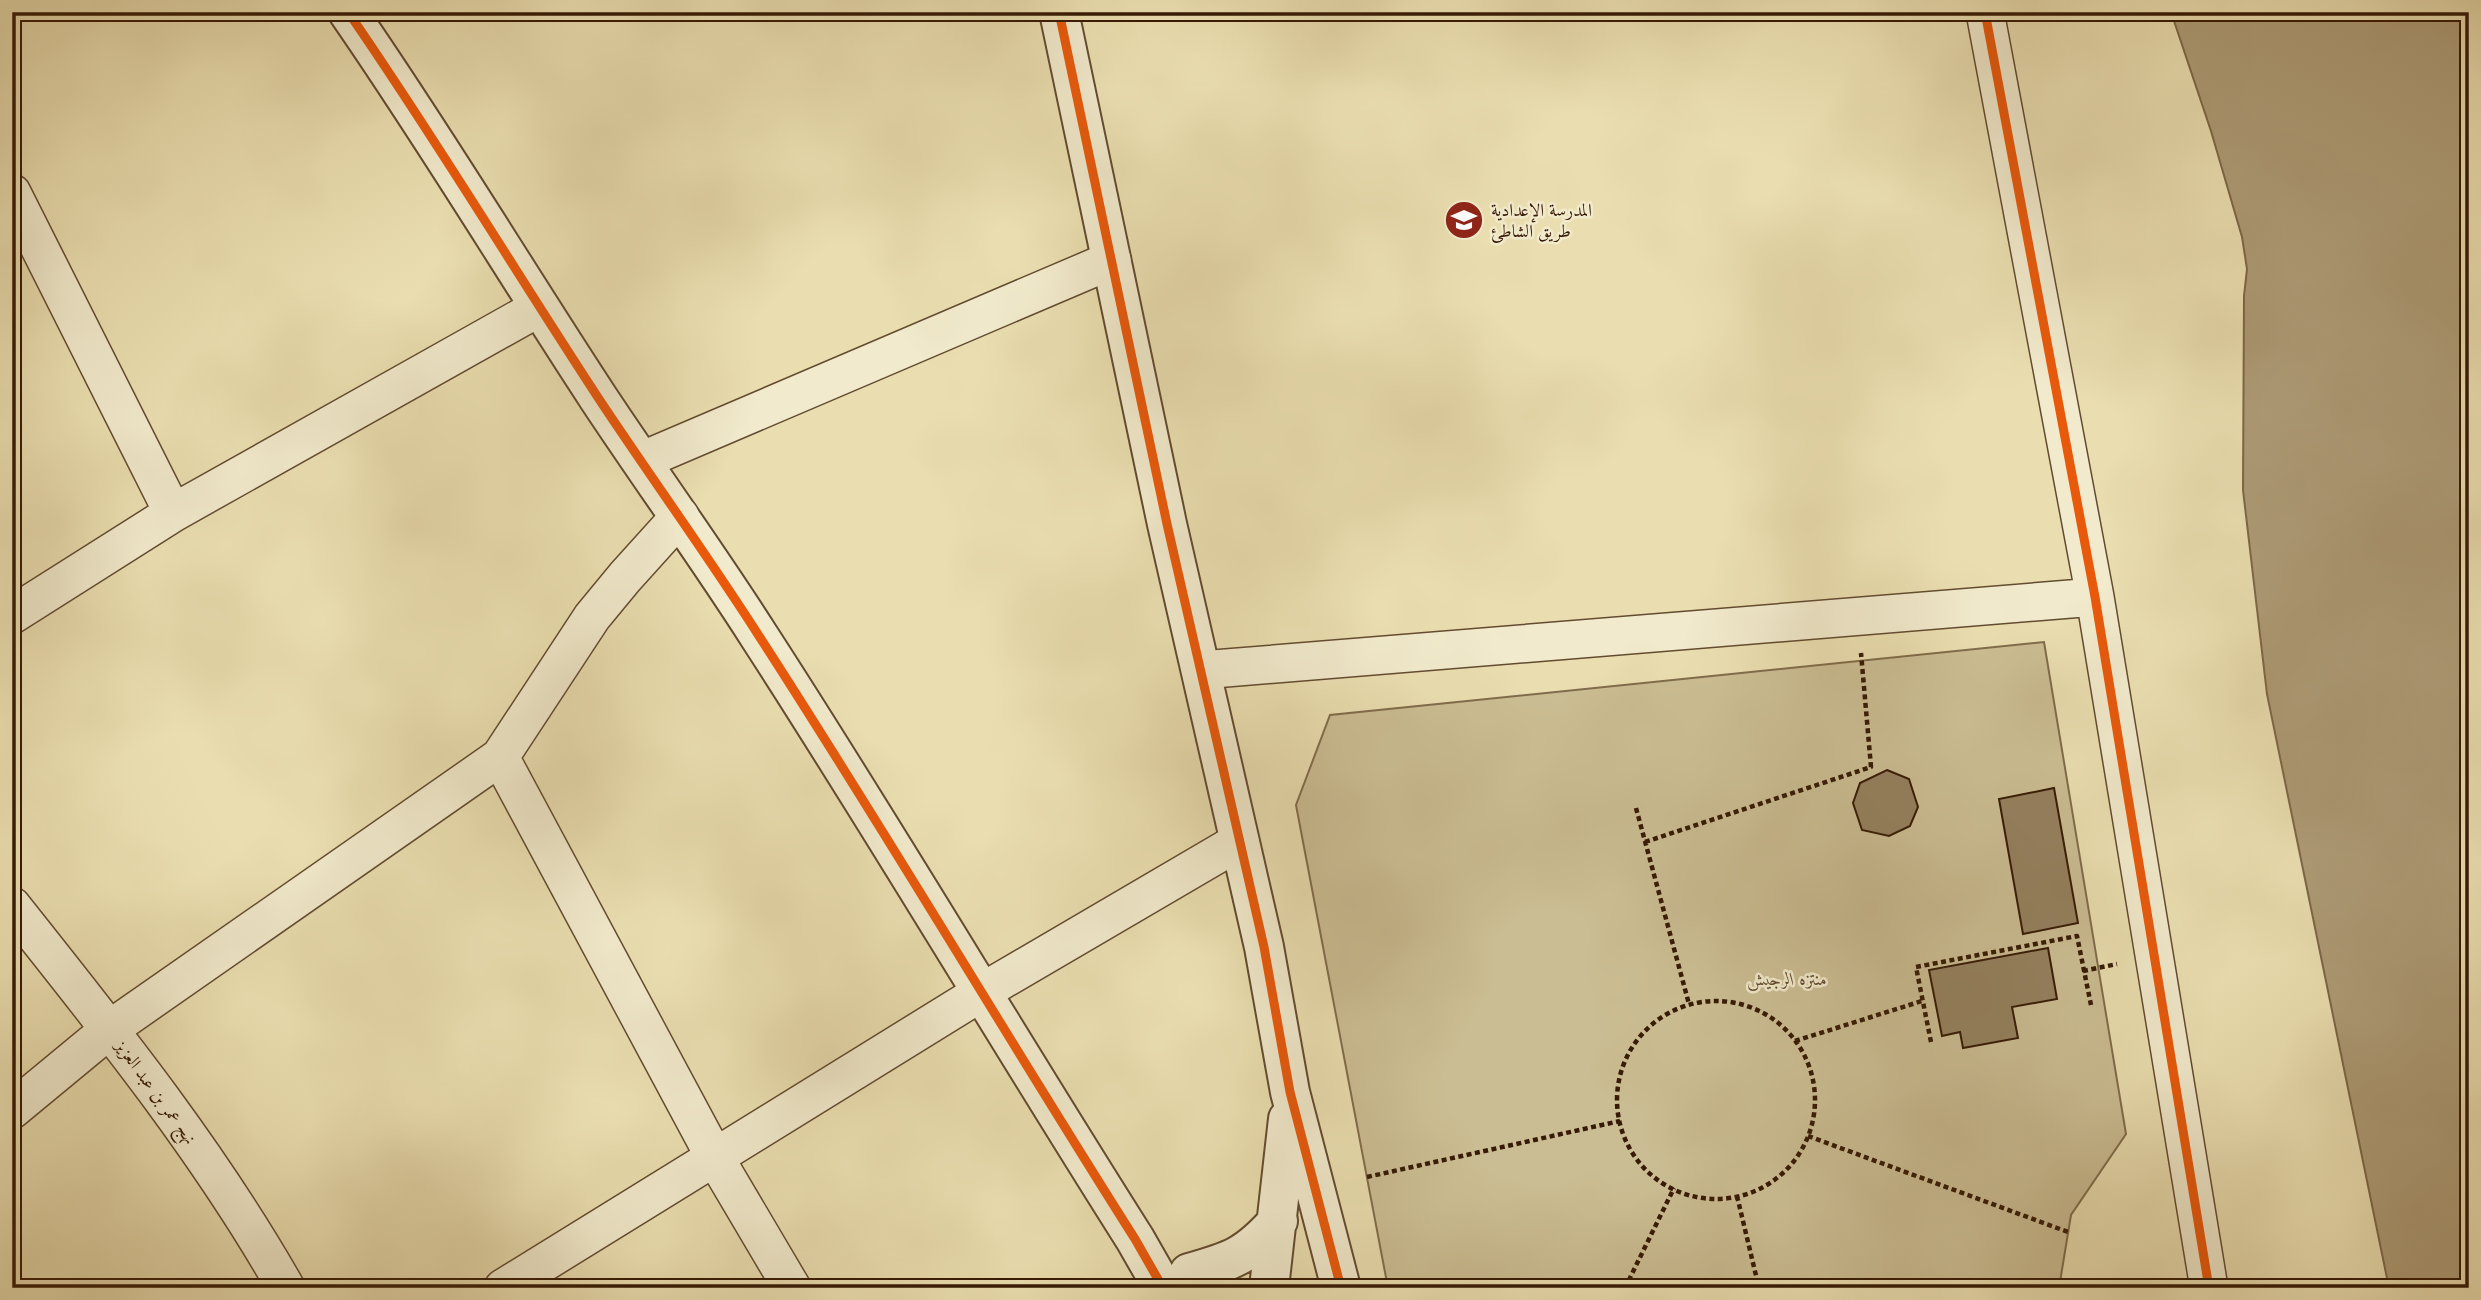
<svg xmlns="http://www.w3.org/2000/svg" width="2481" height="1300" font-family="'Libre Caslon Text',Amiri,serif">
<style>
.green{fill:#cbbd93;stroke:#806c4c;stroke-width:2}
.water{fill:#ad9b76;stroke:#7d6749;stroke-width:2}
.building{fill:#94805e;stroke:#361a05;stroke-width:2}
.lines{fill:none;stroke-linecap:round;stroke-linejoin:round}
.minor-casing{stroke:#634b30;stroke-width:40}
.tertiary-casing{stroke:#634b30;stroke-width:42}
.path{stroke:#361a05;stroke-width:4.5;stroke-dasharray:5 3.5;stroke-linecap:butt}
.minor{stroke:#f1eacc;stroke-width:37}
.tertiary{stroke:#f1eacc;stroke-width:38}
.cycleway-casing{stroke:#f1eacc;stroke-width:13}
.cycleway{stroke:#e8590c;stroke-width:9}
.labels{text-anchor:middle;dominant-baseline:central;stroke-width:5;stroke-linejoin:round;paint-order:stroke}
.poi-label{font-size:18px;fill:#361a05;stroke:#f1eacc;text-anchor:start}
.park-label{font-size:18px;font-style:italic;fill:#634b30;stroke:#f1eacc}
.street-label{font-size:18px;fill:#361a05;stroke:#f1eacc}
</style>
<rect width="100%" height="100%" fill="#eadeb0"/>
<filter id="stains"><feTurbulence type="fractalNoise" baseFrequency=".00286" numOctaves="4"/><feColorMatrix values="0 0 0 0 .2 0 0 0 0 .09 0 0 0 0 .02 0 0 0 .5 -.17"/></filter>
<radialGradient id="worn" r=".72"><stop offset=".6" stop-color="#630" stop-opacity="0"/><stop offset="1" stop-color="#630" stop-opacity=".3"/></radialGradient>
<path class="green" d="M2044,642L2126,1134L2071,1215L2059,1288H1388L1296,805L1330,715Z"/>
<path class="water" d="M2171,12H2469V1288H2389L2267,694L2243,490L2244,296L2247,269L2242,237L2211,131Z"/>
<path class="building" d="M1887,770L1909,779L1918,807L1910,826L1889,836L1862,830L1853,803L1860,783Z
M2054,788L2078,923L2023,934L1999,799Z
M2048,948L2057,999L2012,1007L2018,1038L1963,1048L1960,1032L1942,1036L1929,970Z"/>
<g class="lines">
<g class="minor-casing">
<path id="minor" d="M1985,12L2095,597L2209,1288
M12,193L173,513
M641,461L1112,260
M12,615L173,513L540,307
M1201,670L2095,597
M500,757L592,617L625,577L680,516
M12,906C109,1028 209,1152 286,1288
M12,1110L110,1029L500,757L714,1156L792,1288
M503,1288L982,992L1240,841"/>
</g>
<g class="tertiary-casing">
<path id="tertiary" d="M348,12C436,139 515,271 599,399C652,479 708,556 759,636C888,835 1008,1039 1135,1239L1163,1288
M1059,12L1167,524L1264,947L1290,1092L1341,1288
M1189,1273C1232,1261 1247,1256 1278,1221
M1269,1288L1288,1119"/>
</g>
<path class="path" d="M1636,808L1689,1004
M1645,842L1871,767L1861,653
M2083,971L2117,964
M1617 1100a99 99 0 1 1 198 0a99 99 0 1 1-198 0Z
M1795,1041L1922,1001
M1931,1042L1916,967L2077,936L2091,1005
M1808,1136L2068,1232
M1367,1177L1620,1121
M1737,1196L1759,1288
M1625,1288L1674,1188"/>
<use href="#minor" class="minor"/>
<use href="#tertiary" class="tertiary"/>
<g class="cycleway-casing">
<path id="cycleway" d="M348,12C436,139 515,271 599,399C652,479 708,556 759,636C888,835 1008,1039 1135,1239L1163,1288
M1059,12L1167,524L1264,947L1290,1092L1341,1288
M1985,12L2095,597L2209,1288"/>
</g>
<use href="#cycleway" class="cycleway"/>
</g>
<defs>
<g id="school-disc" transform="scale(2.0125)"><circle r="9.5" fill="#8f2418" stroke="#f1eacc"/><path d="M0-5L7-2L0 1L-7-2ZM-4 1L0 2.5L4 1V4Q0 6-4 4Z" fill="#fff"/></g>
</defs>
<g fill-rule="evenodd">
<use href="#school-disc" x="1464" y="220"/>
</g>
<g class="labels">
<g class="poi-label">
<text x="1491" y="210">المدرسة الإعدادية<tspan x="1491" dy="21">طريق الشاطئ</tspan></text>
</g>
<g class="park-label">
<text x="1787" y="979">منتزه الرجيش</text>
</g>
<g class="street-label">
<text transform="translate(156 1092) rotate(54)">نهج عمر بن عبد العزيز</text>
</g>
</g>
<rect width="2481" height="1300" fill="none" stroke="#eadeb0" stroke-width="42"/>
<rect x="14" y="14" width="2453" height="1272" fill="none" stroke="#361a05" stroke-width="3.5"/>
<rect x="21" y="21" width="2439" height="1258" fill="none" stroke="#361a05" stroke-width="2"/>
<rect width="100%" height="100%" filter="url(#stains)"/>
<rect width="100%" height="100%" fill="url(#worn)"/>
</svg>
